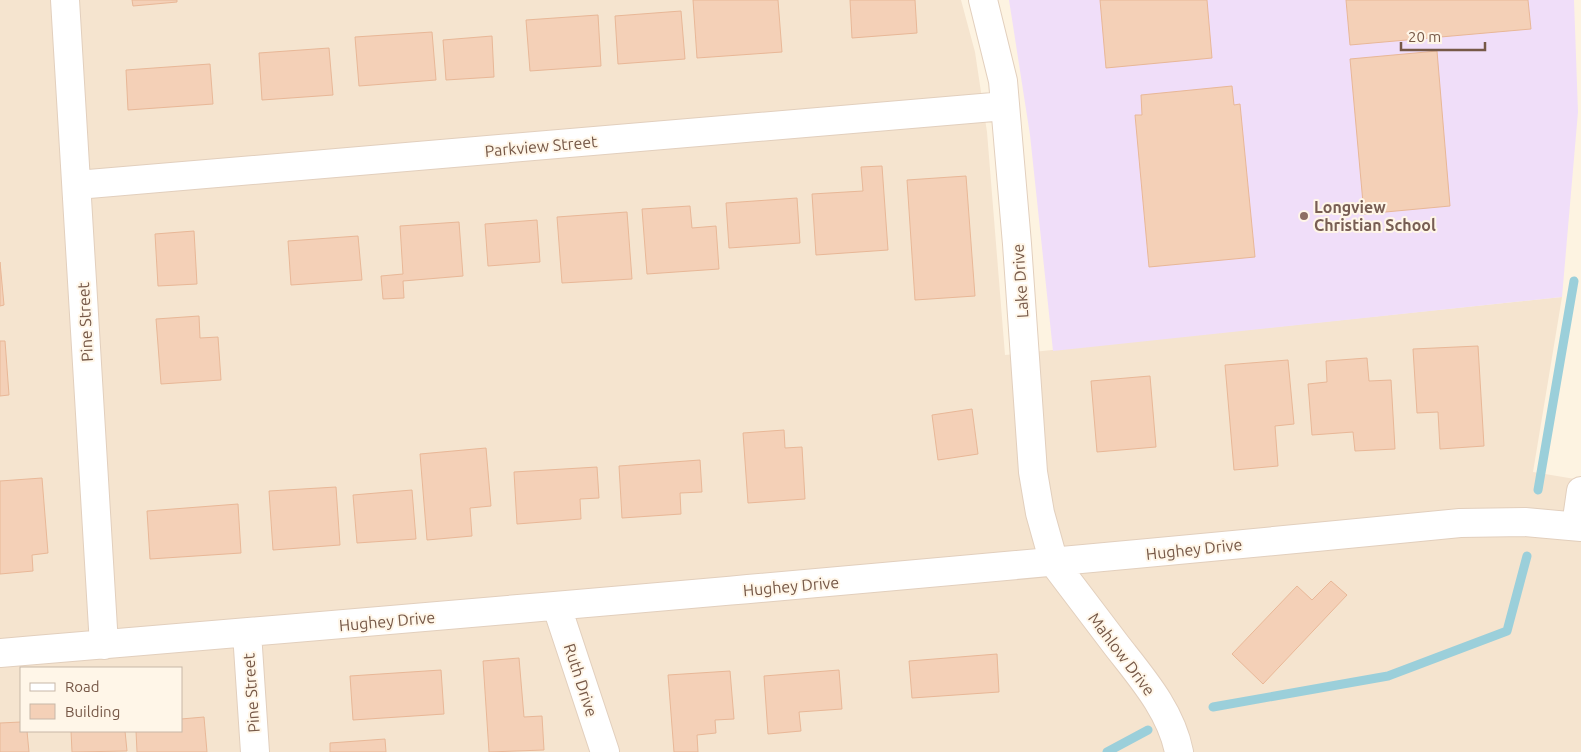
<svg xmlns="http://www.w3.org/2000/svg" width="1581" height="752" font-family="Ubuntu,sans-serif">
<style>
.residential{fill:#f5e4cf;fill-rule:evenodd}
.education{fill:#f0def9}
.lines{fill:none;stroke-linecap:round;stroke-linejoin:round}
.stream{stroke:#9bcfda;stroke-width:9}
.building{fill:#f4d0b7;stroke:#e8b797}
.minor-casing{stroke:#e2cfbd;stroke-width:30}
.minor{stroke:#fff;stroke-width:28}
.education-dot{fill:#8d6e63;stroke:#fff6e8;stroke-width:2}
.labels{text-anchor:middle;dominant-baseline:central;stroke-width:4;stroke-linejoin:round;paint-order:stroke}
.street-label{font-size:16px;fill:#765847;stroke:#fff6e8}
.education-label{font-size:16px;font-weight:bold;fill:#785e54;stroke:#fff6e8;text-anchor:start}
</style>
<rect width="100%" height="100%" fill="#fdf3e1"/>
<path class="residential" d="M0,0H961L975,52L987,132L1005,355L1562,297L1533,472L1581,480V752H0ZM21,668H181V731H21Z"/>
<path class="education" d="M1009,0H1574L1578,112L1562,297L1053,351L1030,135Z"/>
<g class="lines">
<path class="stream" d="M1538,490L1574,281
M1213,707L1388,676L1507,631L1527,556
M1107,752L1148,730"/>
</g>
<path class="building" d="M132,0H177V2L133,6Z
M693,0H778L782,52L697,58Z
M850,0H915L917,33L852,38Z
M1100,0H1207L1212,58L1106,68Z
M1346,0H1528L1531,29L1350,45Z
M681,11L685,59L618,64L615,16Z
M598,15L601,66L530,71L526,20Z
M432,32L436,80L359,86L355,37Z
M492,36L494,77L446,80L443,40Z
M329,48L333,95L262,100L259,53Z
M1437,51L1450,206L1364,214L1350,59Z
M210,64L213,104L128,110L126,70Z
M1232,86L1234,105L1240,104L1255,257L1149,267L1135,115H1142L1141,95Z
M882,166L888,250L816,255L812,194L863,191L861,167Z
M966,176L975,296L915,300L907,180Z
M797,198L800,243L729,248L726,203Z
M690,206L692,228L716,226L719,269L647,274L642,209Z
M627,212L632,279L562,283L557,217Z
M537,220L540,262L488,266L485,224Z
M459,222L463,276L403,281L404,298L383,299L381,276L403,274L400,226Z
M194,231L197,284L158,286L155,234Z
M358,236L362,280L291,285L288,241Z
M0,262L4,305L0,306Z
M199,316L200,338L218,337L221,380L161,384L156,319Z
M0,341H5L9,395L0,396Z
M1478,346L1484,446L1440,449L1438,412L1417,413L1413,349Z
M1367,358L1369,381L1391,380L1395,449L1355,451L1353,432L1312,435L1308,384L1327,382L1326,361Z
M1288,360L1294,424L1275,426L1278,466L1234,470L1225,365Z
M1150,376L1156,447L1097,452L1091,381Z
M972,409L978,454L938,460L932,415Z
M784,430L785,448L802,447L805,499L748,503L743,433Z
M486,448L491,506L470,508L472,536L427,540L420,454Z
M700,460L702,492L680,493L681,514L622,518L619,466Z
M597,467L599,498L580,499L581,519L517,524L514,472Z
M42,478L48,553L32,555L33,571L0,574V481Z
M336,487L340,545L273,550L269,491Z
M412,490L416,539L357,543L353,495Z
M238,504L241,553L150,559L147,511Z
M1331,581L1347,595L1263,684L1232,654L1297,586L1312,600Z
M997,654L999,692L912,698L909,661Z
M519,658L524,717L542,716L544,750L489,752L483,661Z
M441,670L444,714L353,720L350,676Z
M839,670L842,709L799,712L801,731L768,734L764,676Z
M730,671L734,719L715,720L716,733L697,735L698,752H674L668,675Z
M204,717L207,752H137L136,731H181V719Z
M21,722V731H27L29,752H0V723Z
M71,731H125L127,751L72,752Z
M385,739L386,752H330V743Z"/>
<g class="lines">
<g class="minor-casing">
<path id="minor" d="M65,0L104,645
M983,0L1003,81L1017,244L1033,472L1040,513L1054,563C1075,591 1096,618 1117,646C1142,678 1171,711 1179,752
M77,185L1005,106
M1576,526L1581,491
M557,607L605,752
M247,633L255,752
M0,653C487,612 974,571 1460,523L1525,522L1581,527"/>
</g>
<use href="#minor" class="minor"/>
</g>
<circle class="education-dot" cx="1304" cy="216" r="5"/>
<g class="labels">
<g class="street-label">
<text transform="translate(541 146) rotate(-5)">Parkview Street</text>
<text transform="translate(1020 281) rotate(-94)">Lake Drive</text>
<text transform="translate(85 322) rotate(-93)">Pine Street</text>
<text transform="translate(1194 549) rotate(-6)">Hughey Drive</text>
<text transform="translate(791 586) rotate(-5)">Hughey Drive</text>
<text transform="translate(387 621) rotate(-5)">Hughey Drive</text>
<text transform="translate(1122 654) rotate(53)">Mahlow Drive</text>
<text transform="translate(581 680) rotate(72)">Ruth Drive</text>
<text transform="translate(251 693) rotate(-94)">Pine Street</text>
</g>
<g class="education-label">
<text x="1314" y="207">Longview<tspan x="1314" dy="18">Christian School</tspan></text>
</g>
</g>
<rect x="20" y="667" width="162" height="65" fill="#fff6e8" stroke="#c8b7a8"/>
<rect x="30" y="683" width="25" height="8" fill="#ffffff" stroke="#c8b7a8"/>
<text x="65" y="692" font-size="15" fill="#765847">Road</text>
<rect x="30" y="704" width="25" height="15" fill="#f4d0b7" stroke="#c8b7a8"/>
<text x="65" y="717" font-size="15" fill="#765847">Building</text>
<path d="M1401 42v8h84v-8" fill="none" stroke="#765847" stroke-width="2.5"/>
<text x="1408" y="42" font-size="15" fill="#765847" stroke="#fff6e8" stroke-width="4" paint-order="stroke">20 m</text>
</svg>
